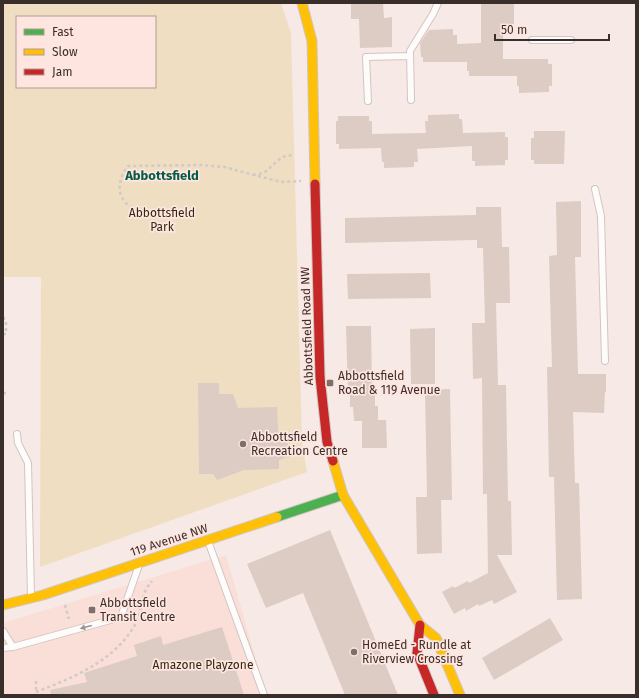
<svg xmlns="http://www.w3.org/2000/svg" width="639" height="698" font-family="'Fira Sans',sans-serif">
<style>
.built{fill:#faded8}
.green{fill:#efdec1;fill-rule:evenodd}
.building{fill:#dcccc3}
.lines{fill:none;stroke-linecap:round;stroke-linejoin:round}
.lane-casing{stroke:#d1c5c3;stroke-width:8}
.fast-casing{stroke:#d1c5c3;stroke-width:11}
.slow-casing{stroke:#d1c5c3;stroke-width:11}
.jam-casing{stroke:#d1c5c3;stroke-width:11}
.path{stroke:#d0cac8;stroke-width:2.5;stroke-dasharray:3 3;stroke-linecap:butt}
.lane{stroke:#fefcfb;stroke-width:6}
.fast{stroke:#4caf50;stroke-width:9}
.slow{stroke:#ffc107;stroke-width:9}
.jam{stroke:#c62828;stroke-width:9}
.oneway{fill:#9c9593}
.poi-dot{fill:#7c6f6c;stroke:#fee5df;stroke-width:1.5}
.labels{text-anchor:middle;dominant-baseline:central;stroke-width:3.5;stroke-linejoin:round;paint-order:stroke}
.park-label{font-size:12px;fill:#332910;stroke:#fee5df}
.street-label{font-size:12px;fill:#3a2e2b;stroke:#fee5df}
.poi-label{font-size:12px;fill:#3a2e2b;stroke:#fee5df;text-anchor:start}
.neighbourhood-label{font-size:13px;font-weight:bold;fill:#065b47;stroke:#fee5df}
</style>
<rect width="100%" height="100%" fill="#f7e9e6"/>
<path class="built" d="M226,555L266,695H3V623Z"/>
<path class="green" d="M3,3H281L291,33L302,442L307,472L40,567L41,277H3ZM17,17H155V87H17Z"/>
<path class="building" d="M351,3H383L384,18L392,17V47L360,48L359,19H351Z
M481,3H514V24H508V27H503V59H548V64H552V86H549V92L519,93V86H517V76H469V71H467V62H423V57H421L420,43L429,30L453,29V35H457V44L481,43Z
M459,114V119H462L463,133L505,132V137H508V160H505V165L475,166V161H472V146L417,149L418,162H414V167L384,168V162H382L381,148L339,149V144H336V121H338V116H369V121H372V134L426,133L425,121H428V115Z
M534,131H565L564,164H534V160H531V138H534Z
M581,201V257H575L578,374H606V392H605L604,413L573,412L575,483H579L582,599L557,600L554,477H549L547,367H552L549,256L557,255L556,202Z
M476,207H501L502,247H509L510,303H496L498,385H506L508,501H511L512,555H497L517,592L494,604L492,600L479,606L478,604L466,611L465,608L454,614L442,592L453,586L454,588L468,581L469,583L488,573L487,494H483L482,378L473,379L472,323H485L483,248H477V240L345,243V218L476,215Z
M430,273L431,298L348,299L347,274Z
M346,326H371L372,393H375V406H378V420H386L387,448H362V421H354L353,407H350V394H348Z
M435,328V384H411L410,329Z
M198,383H219V394H233L238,408L277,407L278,431H284L291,456L279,460V469L244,470L217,480L213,474H199Z
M450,389L452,500H441L442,553L417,554L416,497H427L425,390Z
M330,530L398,695H345L303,593L266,608L247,564Z
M550,618L563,640L494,680L482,658Z
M222,627L244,695H51L50,690L87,682L84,673L137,656L134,645L161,636L163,645Z"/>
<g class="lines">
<g class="lane-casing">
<path id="lane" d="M532,40H571
M411,100L410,51L433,14L438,3
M368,101L366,57L410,56
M595,189L601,216L605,361
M17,434L18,443L28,463L31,596
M208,541L264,695
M3,631L13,647L121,617L139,565
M3,648L13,647"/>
</g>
<g class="fast-casing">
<path id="fast" d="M277,517L343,495"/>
</g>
<g class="slow-casing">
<path id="slow" d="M302,3L312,41L315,184
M333,461L343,495L420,625L436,638L460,695
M3,605L43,595L277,517"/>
</g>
<g class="jam-casing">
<path id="jam" d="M315,184L320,377L327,442L333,461
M420,625L417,653L434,695"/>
</g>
<path class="path" d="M253,175L264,173L282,157L292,155
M156,213C148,211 138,211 131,207C115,197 118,179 128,166L201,165L224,167L281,182L301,181
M3,317L6,321V334H3
M3,393H6
M65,605L69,619
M36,681V692
M36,692C75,677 117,660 137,621C141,612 141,601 145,592C146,588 149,585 152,581"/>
<use href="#lane" class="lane"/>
<use href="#fast" class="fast"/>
<use href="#slow" class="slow"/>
<use href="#jam" class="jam"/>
</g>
<defs><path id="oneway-solid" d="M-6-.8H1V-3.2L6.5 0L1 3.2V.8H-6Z"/></defs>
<use class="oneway" href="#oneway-solid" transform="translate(86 627) rotate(165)"/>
<g class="poi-dot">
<rect x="326" y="379" width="8" height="8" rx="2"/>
<circle cx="243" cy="444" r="4"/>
<rect x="88" y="606" width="8" height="8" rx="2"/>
<circle cx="354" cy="652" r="4"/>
</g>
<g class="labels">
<g class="park-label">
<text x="162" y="213">Abbottsfield<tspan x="162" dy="14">Park</tspan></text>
<text x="203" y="665">Amazone Playzone</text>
</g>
<g class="street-label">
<text transform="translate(307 326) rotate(-92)">Abbottsfield Road NW</text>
<text transform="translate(169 540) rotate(-18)">119 Avenue NW</text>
</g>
<g class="poi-label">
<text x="338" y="376">Abbottsfield<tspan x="338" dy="14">Road &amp; 119 Avenue</tspan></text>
<text x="251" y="437">Abbottsfield<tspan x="251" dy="14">Recreation Centre</tspan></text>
<text x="100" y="603">Abbottsfield<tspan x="100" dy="14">Transit Centre</tspan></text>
<text x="362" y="645">HomeEd - Rundle at<tspan x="362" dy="14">Riverview Crossing</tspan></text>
</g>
<g class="neighbourhood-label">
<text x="162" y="175">Abbottsfield</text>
</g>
</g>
<rect width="639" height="698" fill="none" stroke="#3a2e2b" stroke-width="8"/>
<rect x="16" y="16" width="140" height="72" fill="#fee5df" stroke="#b09c97"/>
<rect x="24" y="29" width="20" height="6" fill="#4caf50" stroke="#b09c97"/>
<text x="52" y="36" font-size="12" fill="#3a2e2b">Fast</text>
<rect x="24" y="49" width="20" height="6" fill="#ffc107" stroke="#b09c97"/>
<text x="52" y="56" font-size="12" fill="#3a2e2b">Slow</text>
<rect x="24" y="69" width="20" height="6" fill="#c62828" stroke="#b09c97"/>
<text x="52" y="76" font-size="12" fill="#3a2e2b">Jam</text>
<path d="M495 34v6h114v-6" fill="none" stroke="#3a2e2b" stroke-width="2"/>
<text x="501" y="34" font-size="12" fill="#3a2e2b" stroke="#fee5df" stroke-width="3" paint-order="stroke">50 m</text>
</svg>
